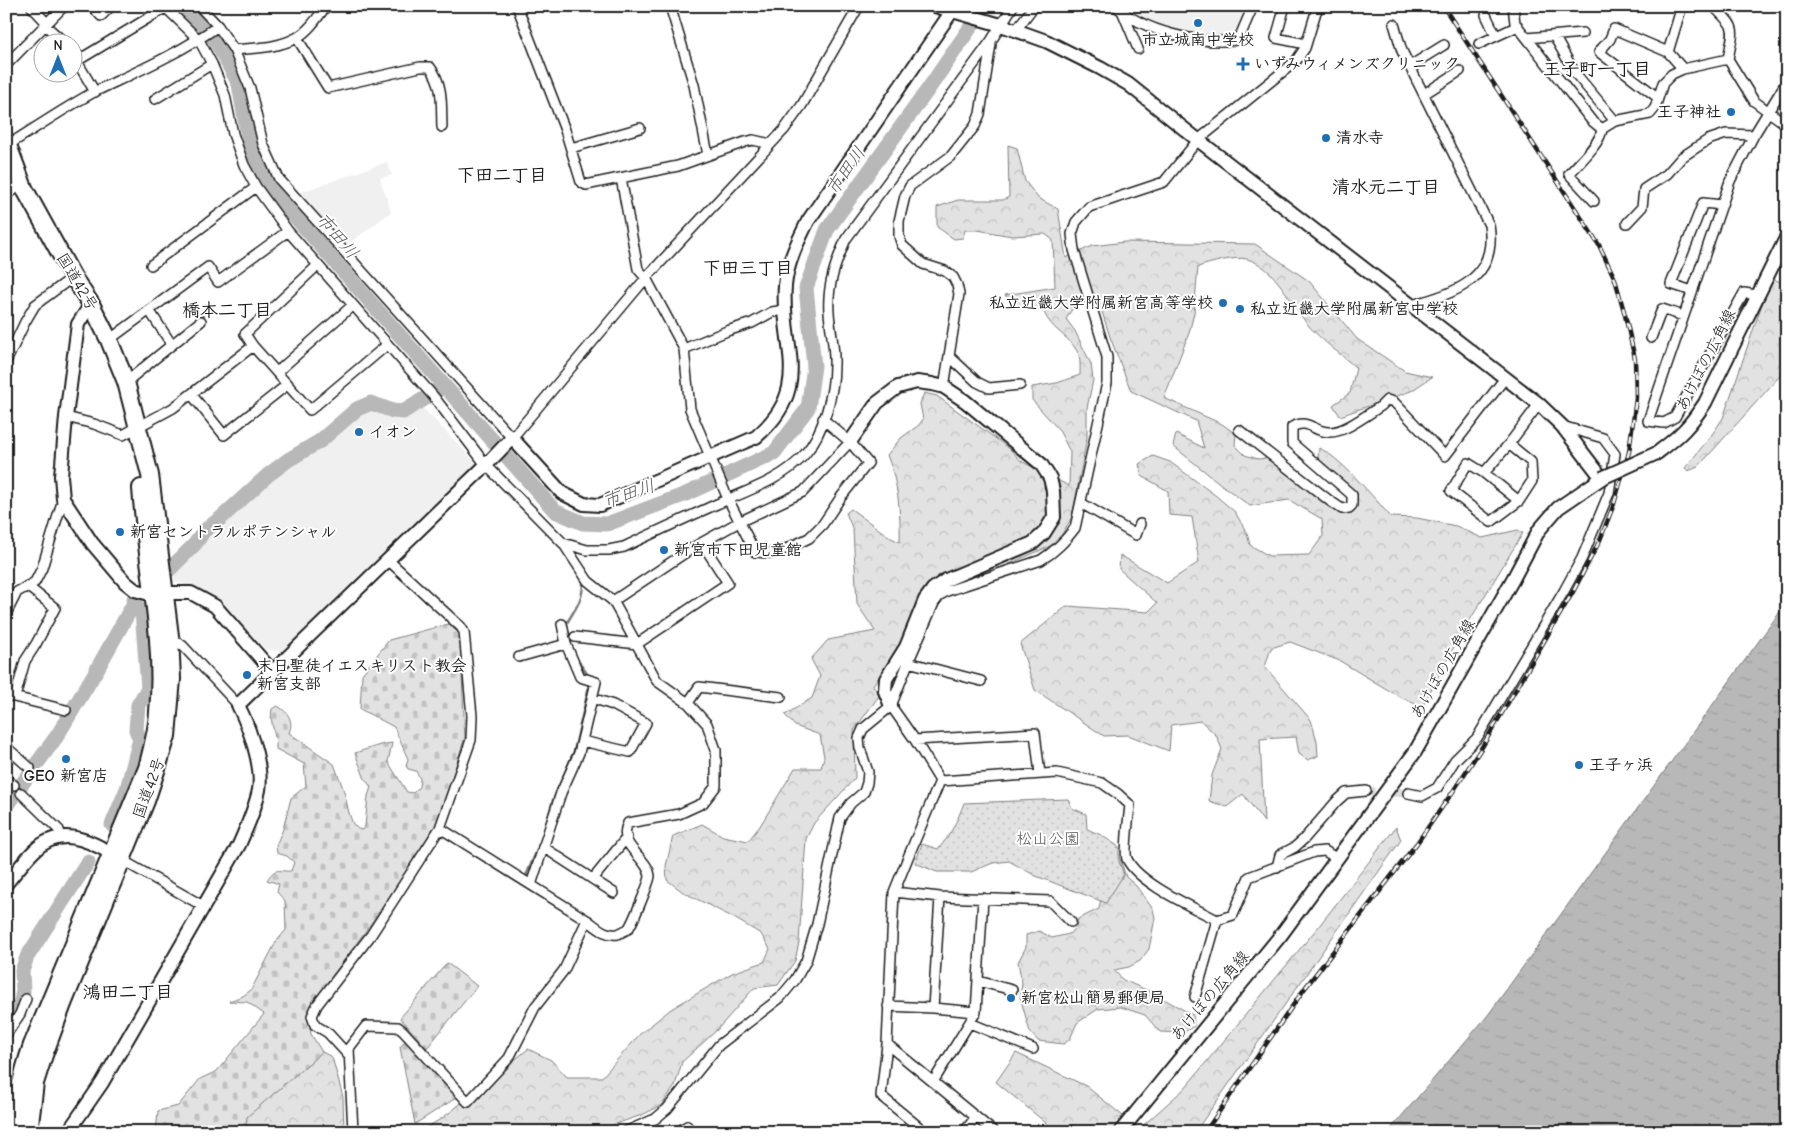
<svg xmlns="http://www.w3.org/2000/svg" width="1793" height="1138" font-family="'Comic Neue','Klee One',sans-serif">
<style>
.built{fill:#f0f0f0}
.forest{fill:url(#forest-crowns);stroke:#7f7f7f}
.cemetery{fill:url(#cemetery-stones);stroke:#7f7f7f}
.park{fill:url(#park-dots);stroke:#7f7f7f}
.water{fill:url(#water-ripples);stroke:#7a7a7a}
.lines{fill:none;stroke-linecap:round;stroke-linejoin:round}
.stream{stroke:#7a7a7a;stroke-width:2.5}
.river{stroke:#b8b8b8;stroke-width:15}
.street-tunnel{stroke:#ddd;stroke-width:9;stroke-dasharray:9 4.5;stroke-linecap:butt}
.street-casing{stroke:#1c1c1c;stroke-width:12}
.secondary-casing{stroke:#1c1c1c;stroke-width:16}
.highway-casing{stroke:#1c1c1c;stroke-width:20}
.street{stroke:#fff;stroke-width:9}
.secondary{stroke:#fff;stroke-width:12}
.highway{stroke:#fff;stroke-width:16}
.rail-casing{stroke:#1c1c1c;stroke-width:4.5}
.rail{stroke:#fff;stroke-width:2.5;stroke-dasharray:8;stroke-linecap:butt}
.secondary-bridge-casing{stroke:#1c1c1c;stroke-width:16;stroke-linecap:butt}
.secondary-bridge{stroke:#fff;stroke-width:12}
.poi-dot{fill:#1f6fb2;stroke:#fff;stroke-width:2}
.labels{text-anchor:middle;dominant-baseline:central;stroke-width:4;stroke-linejoin:round;paint-order:stroke}
.poi-label{font-size:16px;font-weight:bold;fill:#1c1c1c;stroke:#fff;text-anchor:start}
.street-label{font-size:16px;fill:#1c1c1c;stroke:#fff}
.park-label{font-size:16px;fill:#575757;stroke:#fff}
.neighbourhood-label{font-size:18px;font-weight:bold;fill:#1c1c1c;stroke:#fff}
.water-label{font-size:18px;font-style:italic;fill:#5a5a5a;stroke:#fff}
</style>
<defs>
<pattern id="forest-crowns" width="20" height="18" patternUnits="userSpaceOnUse" patternTransform="scale(1.25)"><rect width="20" height="18" fill="#e2e2e2"/><path d="M2 6a3 3 0 1 1 6 0M12 15a3 3 0 1 1 6 0" fill="none" stroke="#c1c1c1"/></pattern>
<pattern id="cemetery-stones" width="16" height="16" patternUnits="userSpaceOnUse" patternTransform="scale(1.25)"><rect width="16" height="16" fill="#e2e2e2"/><path d="M2 7V4a2 2 0 0 1 4 0v3zM10 15v-3a2 2 0 0 1 4 0v3z" fill="#c1c1c1"/></pattern>
<pattern id="park-dots" width="8" height="8" patternUnits="userSpaceOnUse" patternTransform="scale(1.25)"><rect width="8" height="8" fill="#e2e2e2"/><path d="M2 2h.1M6 6h.1" fill="none" stroke="#c1c1c1" stroke-width="1.8" stroke-linecap="round"/></pattern>
<pattern id="water-ripples" width="26" height="14" patternUnits="userSpaceOnUse" patternTransform="scale(1.25)"><rect width="26" height="14" fill="#b8b8b8"/><path d="M2 4q2-2 4 0t4 0M15 11q2-2 4 0t4 0" fill="none" stroke="#9e9e9e"/></pattern>
</defs>
<rect width="100%" height="100%" fill="#fff"/>
<filter id="ink" filterUnits="userSpaceOnUse"><feTurbulence type="fractalNoise" baseFrequency=".02" numOctaves="2"/><feDisplacementMap in="SourceGraphic" scale="10" xChannelSelector="R" yChannelSelector="G"/><feConvolveMatrix kernelMatrix="1 2 1 2 8 2 1 2 1" color-interpolation-filters="sRGB"/></filter>
<g filter="url(#ink)">
<path class="built" d="M1122,6H1249L1240,28L1236,34L1231,36H1197L1177,30L1139,18Z
M387,162L392,175L380,178L391,212L347,245L298,193Z
M421,406L477,464L282,651L266,650L221,604L203,590L174,582V570L294,462L330,439L369,410L399,416Z"/>
<path class="forest" d="M1008,145L1017,148L1025,181L1038,198L1058,209L1066,258L1092,246L1125,242L1255,244L1309,281L1357,339L1405,371L1432,377L1411,391L1340,416L1333,405L1350,393L1356,368C1341,354 1322,341 1308,325C1291,304 1275,266 1247,259C1234,256 1210,263 1198,267L1194,313L1189,333L1164,398L1222,424L1236,434L1235,445L1245,455L1258,459L1267,458L1282,467L1328,505L1356,506L1323,466L1318,458L1319,448C1340,457 1375,499 1391,517L1417,518L1456,526L1482,538L1518,530L1523,533L1456,643L1422,707L1398,696L1340,661L1290,642L1271,648L1265,667L1311,720L1317,741L1318,756L1308,760L1299,754L1296,737L1260,739L1264,822L1243,794L1227,807L1209,801L1212,775L1222,749L1216,735L1201,721L1171,725L1169,751L1128,735L1104,736L1035,690L1020,644L1067,606L1148,612L1157,603L1119,569L1120,555L1167,583L1199,562L1192,517L1169,515L1168,491L1142,476L1139,464L1153,456L1170,462L1215,495L1235,512L1247,533L1250,545L1269,556L1309,555L1323,536L1322,519L1289,500L1250,506L1223,486L1173,446L1176,434L1204,448L1196,421L1131,391L1110,337L1097,296L1074,306L1066,319L1075,331L1091,364L1093,380L1087,408V438L1072,517L1057,543L1007,565L941,591L873,685L879,696L854,730L855,778L814,823L806,839L799,942L795,961L778,985L754,988L717,1030L682,1062L675,1086L662,1105L642,1115L592,1132H419L444,1117L528,1049L551,1060L567,1077H602L640,1034L671,1009L732,973L764,962L770,949L761,934L734,918L683,892L667,880L666,866L673,836L702,824L723,836L748,841L760,826L795,768H821L824,757L820,735L795,726L785,715L812,698L820,676L811,659L828,640L875,631L857,604L853,530L846,513L851,509L891,538L900,542C901,513 898,482 887,455L901,438L919,425L923,419L920,404L924,393L937,396L1010,449L1021,461L1069,486L1070,452L1059,430L1032,400V387L1057,383L1080,375C1080,368 1081,357 1077,351C1069,336 1050,329 1044,312L1013,306L1005,295L1055,287L1053,240L1045,234L1012,236L977,230H965L963,238L954,239L937,227V207L958,200H1003L1009,197Z
M1775,280L1787,284V368L1698,467L1688,471L1685,468L1711,436L1723,418L1761,307L1770,283Z
M1396,827L1401,840L1195,1132H1057L996,1082L1016,1053L1086,1086L1139,1129L1184,1089L1319,926Z
M1115,844L1126,877L1136,886L1153,909L1155,918L1149,949L1140,961L1129,967L1114,970L1123,980L1151,992L1193,1015L1194,1026L1183,1033L1160,1032L1145,1015L1121,1007L1098,1009L1077,1023L1070,1039L1064,1044L1038,1041L1030,1032L1020,997L1022,983L1018,962L1026,947V935L1039,931L1052,938L1069,934L1076,928L1078,919L1099,909L1101,898L1015,860Z
M322,1052L332,1057L343,1097L344,1132H245L246,1117Z"/>
<path class="cemetery" d="M448,624L460,634L465,737L439,819L389,899L325,986L308,1017L311,1034L322,1052L247,1117L245,1132H156L158,1111L178,1106L200,1079L217,1071L264,1014L247,1002L229,1001L243,996L251,990L276,942L286,930L285,901L277,892L279,884L267,880C276,866 278,872 291,871L294,862L287,856L277,853L276,845L283,829L291,798L306,786L304,764L276,749C277,735 269,723 272,709L277,706C288,711 294,721 289,733L334,764L344,791L349,813L353,824L358,829L362,830L365,826L368,796L371,787L365,779L355,753L380,745L392,743L388,762L407,792L413,793L419,787L420,779L416,771L408,769L406,766L408,759L394,727L360,709L362,674L389,640Z
M447,963L477,986L427,1048L400,1018Z
M406,1040L459,1096L415,1124L400,1047Z"/>
<path class="park" d="M1068,799L1072,808L1086,814L1087,829L1101,835L1119,847V862L1124,874L1106,903L1036,876L1009,861L993,863L971,872H937L915,863L922,844L938,849C951,835 957,821 964,803Z"/>
<path class="water" d="M1787,602V1132H1388L1488,1015Z"/>
<g class="lines">
<path class="stream" d="M569,638L567,623C575,608 583,601 583,582
M526,876L542,838L553,800L574,751L589,686L588,675L576,658"/>
<path class="river" d="M179,6L194,19L215,40L239,84L249,143L267,185L555,511L583,523L607,524L686,494L774,453L808,408L814,366L806,288L827,230L929,88L985,6
M6,806L57,736L96,671L134,603V599L170,569L195,544L204,531L221,518L268,475L288,460L320,441L357,409L371,403L393,411L403,412L444,386
M112,825L127,789L140,739L136,730L138,705L148,688L142,611L134,603
M6,1026L15,1015L21,1001L23,991L22,971L27,957L88,862"/>
<path class="street-tunnel" d="M1366,791L1408,793"/>
<g class="street-casing">
<path id="street" d="M31,6L45,21V25L64,42
M92,6L101,16L111,6
M164,6L199,40L212,64L225,95L233,134L244,165L256,187L288,231L434,397L486,465L563,543L587,550H609L624,547C655,532 686,518 717,504C747,491 784,479 805,454C824,432 834,393 834,365C835,346 830,330 829,312C827,285 836,262 846,239L991,41L1013,6
M199,6L218,26L234,50L250,88L263,144L279,179L512,438L646,278L784,130L802,105L859,6
M517,6L565,130L581,182L586,185L678,166L745,142L753,140L771,144
M670,6L694,85L708,155
M1116,6C1142,31 1201,45 1236,40L1241,34L1253,6
M1285,6L1276,38L1306,44
M1513,6L1515,23L1591,120L1602,129
M1713,6C1738,30 1734,26 1728,59L1754,101L1787,125
M1123,13L1138,49
M1486,15L1496,36
M1394,24L1402,51L1489,225C1498,279 1455,294 1411,305
M1016,30L1034,6
M1554,36L1575,73L1615,121
M297,38L328,88L420,67H430C444,85 441,106 442,127
M1527,38L1583,33
M1479,44L1518,26
M234,50C254,48 278,48 296,38C308,32 318,17 326,6
M1668,52L1682,6
M72,53L95,92
M77,61L165,8
M6,65L64,6
M1410,66L1444,45
M1424,94L1460,71
M1657,97L1599,52L1610,39L1614,29L1668,52L1683,69
M155,99L212,64
M6,147L8,145C37,127 66,107 96,91C138,71 180,53 218,26
M571,148L640,128
M621,178L638,269L646,278L684,349L690,409L728,499L755,552L770,553L786,549L809,538L823,524L841,497L868,463L850,442L823,419
M6,195L22,185
M1594,201L1569,174C1578,164 1601,143 1602,129L1615,121L1650,114L1655,108L1663,83L1672,74L1683,69L1728,59
M1627,223L1642,207L1644,189L1667,174L1682,157L1708,140L1726,134L1754,135
M151,265L256,187
M318,265L245,334L253,346L310,410L387,345
M1692,291L1671,284L1703,203L1722,205
M1757,295L1744,293L1675,417L1664,423L1648,421L1730,181L1754,135L1787,81
M149,310L172,345
M1651,338L1662,309L1683,316
M109,340L208,267L218,282L288,231
M684,349L727,331L752,323L772,312L785,310
M949,356L977,382L989,388L1020,385
M6,362L25,322L35,305L73,277
M277,372L353,305
M126,382L201,321
M944,387L959,294L957,285L953,277L945,271L923,264L902,245L899,236V221L905,196L910,186L951,156L975,126L980,114L991,44
M192,395L224,435L288,384
M66,417L94,424L123,435L173,408L253,346
M1239,430L1330,501L1342,509L1349,508L1352,505V495L1292,443V427C1309,418 1313,432 1329,432C1344,433 1368,414 1381,406L1387,400L1394,402L1445,456L1505,378
M1509,444L1531,462L1532,481L1519,501L1491,522L1451,491L1468,463L1484,473L1509,444L1539,404
M1484,473L1519,501
M1081,503L1136,535L1140,524
M613,601L694,547L739,522L803,492L850,442
M6,614L17,592L35,582L42,568L63,499
M170,636L183,646L238,705
M575,637L637,644L728,583L702,543
M519,657L566,644
M908,662L981,681
M6,695L66,710
M15,697L25,661L36,644L55,608L27,586
M688,703L699,687L781,697
M891,706L915,740L940,781
M915,740L1035,733L1040,774
M582,741L630,752L646,723L613,705L592,698
M6,747L30,768
M6,779L14,785
M940,781L1057,773L1102,783L1118,794L1130,805C1129,815 1124,852 1127,859C1138,883 1193,907 1217,920L1233,915L1249,877L1314,852L1325,851L1337,859
M21,793L59,830L61,838
M1408,793L1422,796L1437,788L1455,760L1477,738L1564,591L1582,558L1609,493L1615,454L1603,438L1562,426
M440,828L587,920C597,927 605,936 618,934C620,933 626,930 628,929C632,925 650,881 650,876C648,857 616,846 628,823L679,814L703,803L716,786V750L707,724L688,703L657,681L613,601L588,581L563,543
M543,847L614,893
M120,859L203,906
M1277,867L1280,855L1295,847L1304,839L1336,802L1346,793L1366,791
M593,879L627,837
M531,885L561,793L579,753L596,682L580,677L566,644L562,624
M894,892L940,897L1050,901L1071,922
M978,981L1012,990
M1195,997L1217,920
M888,1006L933,1008L976,1012
M933,1008L940,897
M970,1023L1033,1049
M6,1035L20,1014L26,999
M887,1044L994,1132
M349,1056L328,1033L315,1025L312,1016L317,1005L371,935L440,828L471,740L472,716L464,632L461,627L388,560
M933,1082L976,1012L983,898
M353,1132L349,1048L366,1026L398,1027L403,1031L468,1102L509,1058L535,1007L564,970L587,920
M625,1132L655,1119L667,1109L719,1045L780,998L795,980L806,961L817,924L840,818L851,803L864,792L867,783L868,772L860,748L859,738L863,729L891,706L910,658L934,603L940,595L947,591L1041,560C1056,551 1065,541 1075,528L1107,383V357L1074,250L1072,234L1076,222L1089,207L1164,182L1198,140L1296,61L1305,48L1316,12L1320,6
M678,1132L687,1126L692,1132
M925,1132L881,1096L887,1044L894,892L909,855L940,781
M964,1132L976,1117"/>
</g>
<g class="secondary-casing">
<path id="secondary" d="M935,6L1001,25L1046,41L1100,68L1128,84L1198,140L1539,404L1562,426L1602,478L1558,508L1539,530L1513,579L1415,752L1281,935L1120,1132
M91,304L78,324L66,417L61,476L63,499L92,543L125,582L135,590L146,593H191L215,606L272,671
M850,442L877,403L898,387L917,382L932,384L944,387L965,401L1041,464L1050,478L1053,491L1054,517L1044,533L1033,543L946,580L933,589L925,600L906,647L886,679L885,691L891,706
M1657,453C1681,435 1689,427 1705,403L1787,236
M6,884C15,873 24,861 34,851C59,827 86,838 112,854
M68,1132L102,1083L239,845C247,827 255,809 259,790C263,765 249,727 238,705L486,465L512,438L562,493L584,504L600,505L756,437C815,386 780,347 785,286C787,263 798,241 808,221L952,11"/>
</g>
<g class="highway-casing">
<path id="highway" d="M6,140L24,188L73,277L91,304L109,340L126,382L150,475L170,636L172,679L167,736L159,762L146,801L63,1004L44,1055L35,1083L29,1132
M15,1132C17,1097 21,1077 32,1045L147,768C152,749 157,731 158,712C165,637 146,562 141,488"/>
</g>
<use href="#street" class="street"/>
<use href="#secondary" class="secondary"/>
<use href="#highway" class="highway"/>
<g class="rail-casing">
<path id="rail" d="M1205,1132L1305,988L1417,843L1452,793L1482,747L1574,590L1600,540L1614,504L1629,452L1636,398L1635,359L1625,315L1615,279L1599,245L1443,6"/>
</g>
<use href="#rail" class="rail"/>
<g class="secondary-bridge-casing">
<path id="secondary-bridge" d="M1602,478L1657,453"/>
</g>
<use href="#secondary-bridge" class="secondary-bridge"/>
</g>
</g>
<g class="poi-dot">
<circle cx="1198" cy="23" r="5"/>
<path d="M1240.5 56.5h5v5h5v5h-5v5h-5v-5h-5v-5h5z"/>
<circle cx="1731" cy="112" r="5"/>
<circle cx="1326" cy="138" r="5"/>
<circle cx="1223" cy="303" r="5"/>
<circle cx="1240" cy="309" r="5"/>
<circle cx="359" cy="432" r="5"/>
<circle cx="120" cy="532" r="5"/>
<circle cx="664" cy="550" r="5"/>
<circle cx="247" cy="675" r="5"/>
<circle cx="66" cy="759" r="5"/>
<circle cx="1579" cy="765" r="5"/>
<circle cx="1011" cy="998" r="5"/>
</g>
<g class="labels">
<g class="poi-label">
<text x="1198" y="40" text-anchor="middle">市立城南中学校</text>
<text x="1254" y="64">いずみウィメンズクリニック</text>
<text x="1721" y="112" text-anchor="end">王子神社</text>
<text x="1336" y="138">清水寺</text>
<text x="1213" y="303" text-anchor="end">私立近畿大学附属新宮高等学校</text>
<text x="1250" y="309">私立近畿大学附属新宮中学校</text>
<text x="369" y="432">イオン</text>
<text x="130" y="532">新宮セントラルポテンシャル</text>
<text x="674" y="550">新宮市下田児童館</text>
<text x="257" y="666">末日聖徒イエスキリスト教会<tspan x="257" dy="18">新宮支部</tspan></text>
<text x="1589" y="765">王子ヶ浜</text>
<text x="66" y="776" text-anchor="middle">GEO 新宮店</text>
<text x="1021" y="998">新宮松山簡易郵便局</text>
</g>
<g class="street-label">
<text transform="translate(77 282) rotate(59)">国道42号</text>
<text transform="translate(1706 360) rotate(-63)">あけぼの広角線</text>
<text transform="translate(1443 669) rotate(-60)">あけぼの広角線</text>
<text transform="translate(149 788) rotate(-70)">国道42号</text>
<text transform="translate(1210 996) rotate(-50)">あけぼの広角線</text>
</g>
<g class="park-label">
<text x="1048" y="839">松山公園</text>
</g>
<g class="neighbourhood-label">
<text x="1597" y="69">王子町一丁目</text>
<text x="502" y="175">下田二丁目</text>
<text x="1386" y="187">清水元二丁目</text>
<text x="748" y="268">下田三丁目</text>
<text x="227" y="310">橋本二丁目</text>
<text x="128" y="992">鴻田二丁目</text>
</g>
<g class="water-label">
<text transform="translate(846 171) rotate(-55)">市田川</text>
<text transform="translate(337 236) rotate(49)">市田川</text>
<text transform="translate(629 494) rotate(-19)">市田川</text>
</g>
</g>
<rect width="1793" height="1138" fill="none" stroke="#fff" stroke-width="25"/>
<rect x="12" y="12" width="1768" height="1113" fill="none" stroke="#1c1c1c" stroke-width="2" filter="url(#ink)"/>
<g transform="translate(58 58)"><circle r="24" fill="#ffffff" stroke="#a4a4a4"/>
<path d="M0-4L9 19L0 12L-9 19Z" fill="#1f6fb2"/>
<text y="-8" font-size="14" font-weight="bold" text-anchor="middle" fill="#1c1c1c">N</text>
</g>
</svg>
